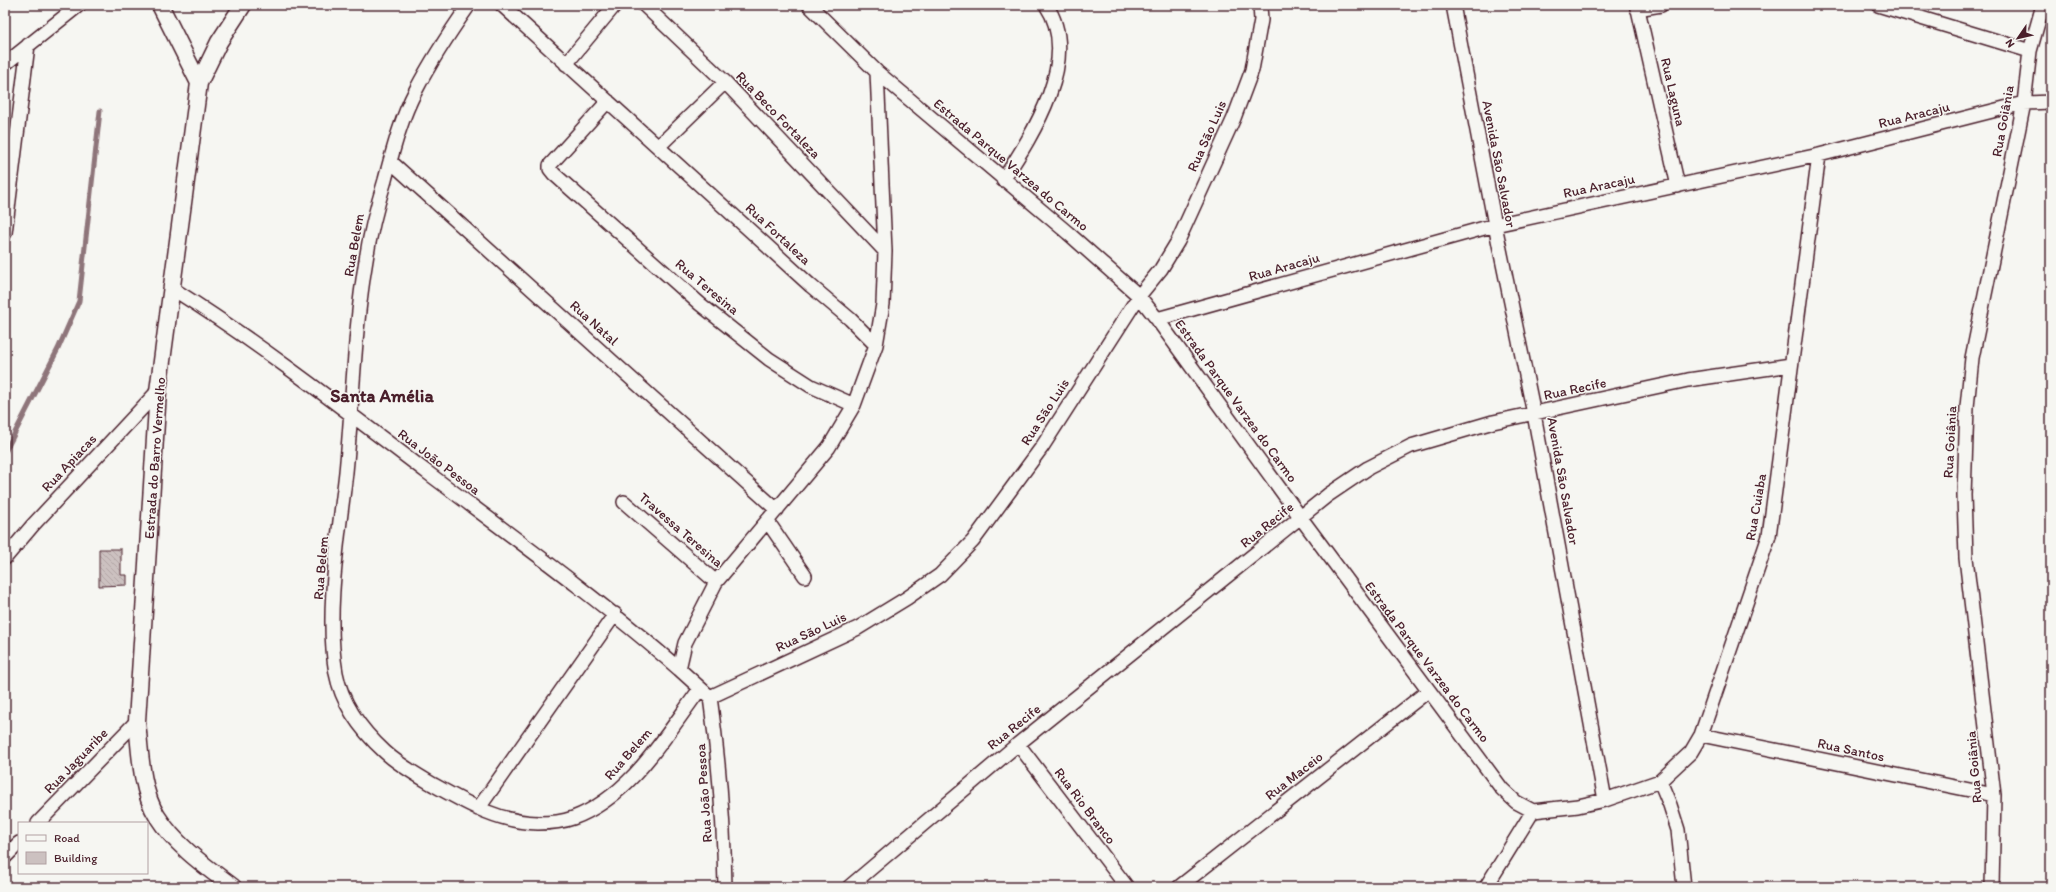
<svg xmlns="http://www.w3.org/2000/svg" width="2056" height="892" font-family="Itim,sans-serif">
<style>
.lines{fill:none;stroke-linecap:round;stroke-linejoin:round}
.stream{stroke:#8e747a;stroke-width:5}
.building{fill:url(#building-back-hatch);stroke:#4a1f2b}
.minor-casing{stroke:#4a1f2b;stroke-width:16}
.tertiary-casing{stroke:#4a1f2b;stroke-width:19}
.minor{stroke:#f6f6f2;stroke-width:13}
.tertiary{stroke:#f6f6f2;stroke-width:16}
.labels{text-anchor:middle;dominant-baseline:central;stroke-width:3;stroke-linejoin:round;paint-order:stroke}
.street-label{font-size:14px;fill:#4a1f2b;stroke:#f6f6f2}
.district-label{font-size:18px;font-weight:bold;fill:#4a1f2b;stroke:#f6f6f2}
</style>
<defs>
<pattern id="building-back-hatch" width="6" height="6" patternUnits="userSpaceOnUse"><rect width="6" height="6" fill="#ccc1c0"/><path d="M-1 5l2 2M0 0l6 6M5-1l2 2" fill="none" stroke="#b1a5a5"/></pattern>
</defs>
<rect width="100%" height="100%" fill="#f6f6f2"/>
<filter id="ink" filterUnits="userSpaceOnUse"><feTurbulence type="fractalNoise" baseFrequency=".025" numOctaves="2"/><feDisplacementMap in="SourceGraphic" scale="8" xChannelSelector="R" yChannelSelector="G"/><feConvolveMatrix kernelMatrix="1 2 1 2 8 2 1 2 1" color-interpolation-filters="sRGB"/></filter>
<g filter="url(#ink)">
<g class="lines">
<path class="stream" d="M5,452L58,349L79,301L100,111"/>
</g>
<path class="building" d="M99,549H121V575H127V585L99,586Z"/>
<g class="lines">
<g class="minor-casing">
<path id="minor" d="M469,5C450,32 431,61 416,90C401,118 393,150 385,180C377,206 370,233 366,260C354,330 353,402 346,472C339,535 325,612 336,673C342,704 362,731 385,752C399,765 417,775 434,785C468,804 499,822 538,823C550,823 562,822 573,818C631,796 665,736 700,689
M502,5L811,286L850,319L876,345
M644,5L725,82L885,251
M809,5L877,72L1068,233L1139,296L1157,319L1301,518L1502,789L1516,802L1533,811L1578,806L1605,800L1660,781L1691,752L1701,735L1769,536L1819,155
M1453,5L1495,225L1534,414L1605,800
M1637,5L1678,186
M1878,5L2030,51
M1637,9L1661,5
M5,64L79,5
M566,64L615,5
M877,72L885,251L883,304L876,345L854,405L829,447L716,582L685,643L679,669L710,697L858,628L907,598L940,575L973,541L1042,447L1139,296L1161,269L1178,241L1234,118L1252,70L1261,20L1260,5
M608,101L550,165V169L554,174L700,304L769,359L811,386L854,405
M659,146L725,82
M390,161L777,510
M1003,180C1033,134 1082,58 1046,5
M5,233L28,45
M173,289C262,345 345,410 428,473C513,537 599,599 679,669
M1157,319L1495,225L1819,155L2024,103L2051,102
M624,502L716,582
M768,522L805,576
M5,558L33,525L158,391
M710,697C719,760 724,823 725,887
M1701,735L1994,795
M1018,744L1127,887
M1660,781L1670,805L1678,830L1684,887
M478,809L615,614
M38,823L137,721
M5,857L19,843
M849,887L1018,744L1328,495L1368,468L1411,446L1493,422L1688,380L1791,365
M1179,887L1428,691
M1486,887L1533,811
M1992,887L1994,795L1966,558L1964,495L1967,407L1972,358L2024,103L2030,51L2043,5"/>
</g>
<g class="tertiary-casing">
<path id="tertiary" d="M160,5L199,83L158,391L137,721C140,751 141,791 157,816C176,846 205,866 233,887
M199,83L219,42L243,5"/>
</g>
<use href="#minor" class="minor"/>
<use href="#tertiary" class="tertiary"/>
</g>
</g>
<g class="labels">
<g class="street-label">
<text transform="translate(1673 92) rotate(77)">Rua Laguna</text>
<text transform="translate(778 115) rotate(46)">Rua Beco Fortaleza</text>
<text transform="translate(1914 115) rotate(-14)">Rua Aracaju</text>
<text transform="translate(2003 121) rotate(-80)">Rua Goiânia</text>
<text transform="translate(1207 136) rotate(-66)">Rua São Luis</text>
<text transform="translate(1499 164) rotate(79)">Avenida São Salvador</text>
<text transform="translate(1011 165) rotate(40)">Estrada Parque Varzea do Carmo</text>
<text transform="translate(1599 186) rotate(-12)">Rua Aracaju</text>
<text transform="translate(778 234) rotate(43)">Rua Fortaleza</text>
<text transform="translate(354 245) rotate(-80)">Rua Belem</text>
<text transform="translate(1284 267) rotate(-16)">Rua Aracaju</text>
<text transform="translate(707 287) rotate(40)">Rua Teresina</text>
<text transform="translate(594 323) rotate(42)">Rua Natal</text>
<text transform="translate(1575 389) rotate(-12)">Rua Recife</text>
<text transform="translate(1236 401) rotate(54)">Estrada Parque Varzea do Carmo</text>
<text transform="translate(1045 412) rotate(-57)">Rua São Luis</text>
<text transform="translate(1950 442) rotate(-87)">Rua Goiânia</text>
<text transform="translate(155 458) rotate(-86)">Estrada do Barro Vermelho</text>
<text transform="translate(439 462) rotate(37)">Rua João Pessoa</text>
<text transform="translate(69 463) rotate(-47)">Rua Apiacas</text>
<text transform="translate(1563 481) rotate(80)">Avenida São Salvador</text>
<text transform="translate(1756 507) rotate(-80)">Rua Cuiaba</text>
<text transform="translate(1267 525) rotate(-39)">Rua Recife</text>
<text transform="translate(681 530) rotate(41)">Travessa Teresina</text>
<text transform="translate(321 568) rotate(-85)">Rua Belem</text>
<text transform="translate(811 632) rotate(-25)">Rua São Luis</text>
<text transform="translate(1427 662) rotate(53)">Estrada Parque Varzea do Carmo</text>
<text transform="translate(1014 727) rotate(-39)">Rua Recife</text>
<text transform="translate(1851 750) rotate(12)">Rua Santos</text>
<text transform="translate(628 754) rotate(-49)">Rua Belem</text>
<text transform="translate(76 761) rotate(-46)">Rua Jaguaribe</text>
<text transform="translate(1974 767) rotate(-95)">Rua Goiânia</text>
<text transform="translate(1294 776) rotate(-38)">Rua Maceio</text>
<text transform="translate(704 793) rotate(-94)">Rua João Pessoa</text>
<text transform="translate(1085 806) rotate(53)">Rua Rio Branco</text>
</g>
<g class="district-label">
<text x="382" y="396">Santa Amélia</text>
</g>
</g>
<rect width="2056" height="892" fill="none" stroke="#f6f6f2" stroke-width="20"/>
<rect x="10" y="10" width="2036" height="872" fill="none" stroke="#4a1f2b" stroke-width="1.5" filter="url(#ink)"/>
<rect x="18" y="822" width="130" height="52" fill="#f6f6f2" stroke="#b1a0a2"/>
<rect x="26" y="835" width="20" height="6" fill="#f6f6f2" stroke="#b1a0a2"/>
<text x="54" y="842" font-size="12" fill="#4a1f2b">Road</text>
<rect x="26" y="852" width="20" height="12" fill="#ccc1c0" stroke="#b1a0a2"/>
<text x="54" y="862" font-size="12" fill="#4a1f2b">Building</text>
<g transform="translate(2018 38) rotate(236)" stroke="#f6f6f2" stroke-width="3" paint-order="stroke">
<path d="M0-3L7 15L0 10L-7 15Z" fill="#4a1f2b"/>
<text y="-6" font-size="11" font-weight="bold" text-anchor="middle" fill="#4a1f2b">N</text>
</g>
</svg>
